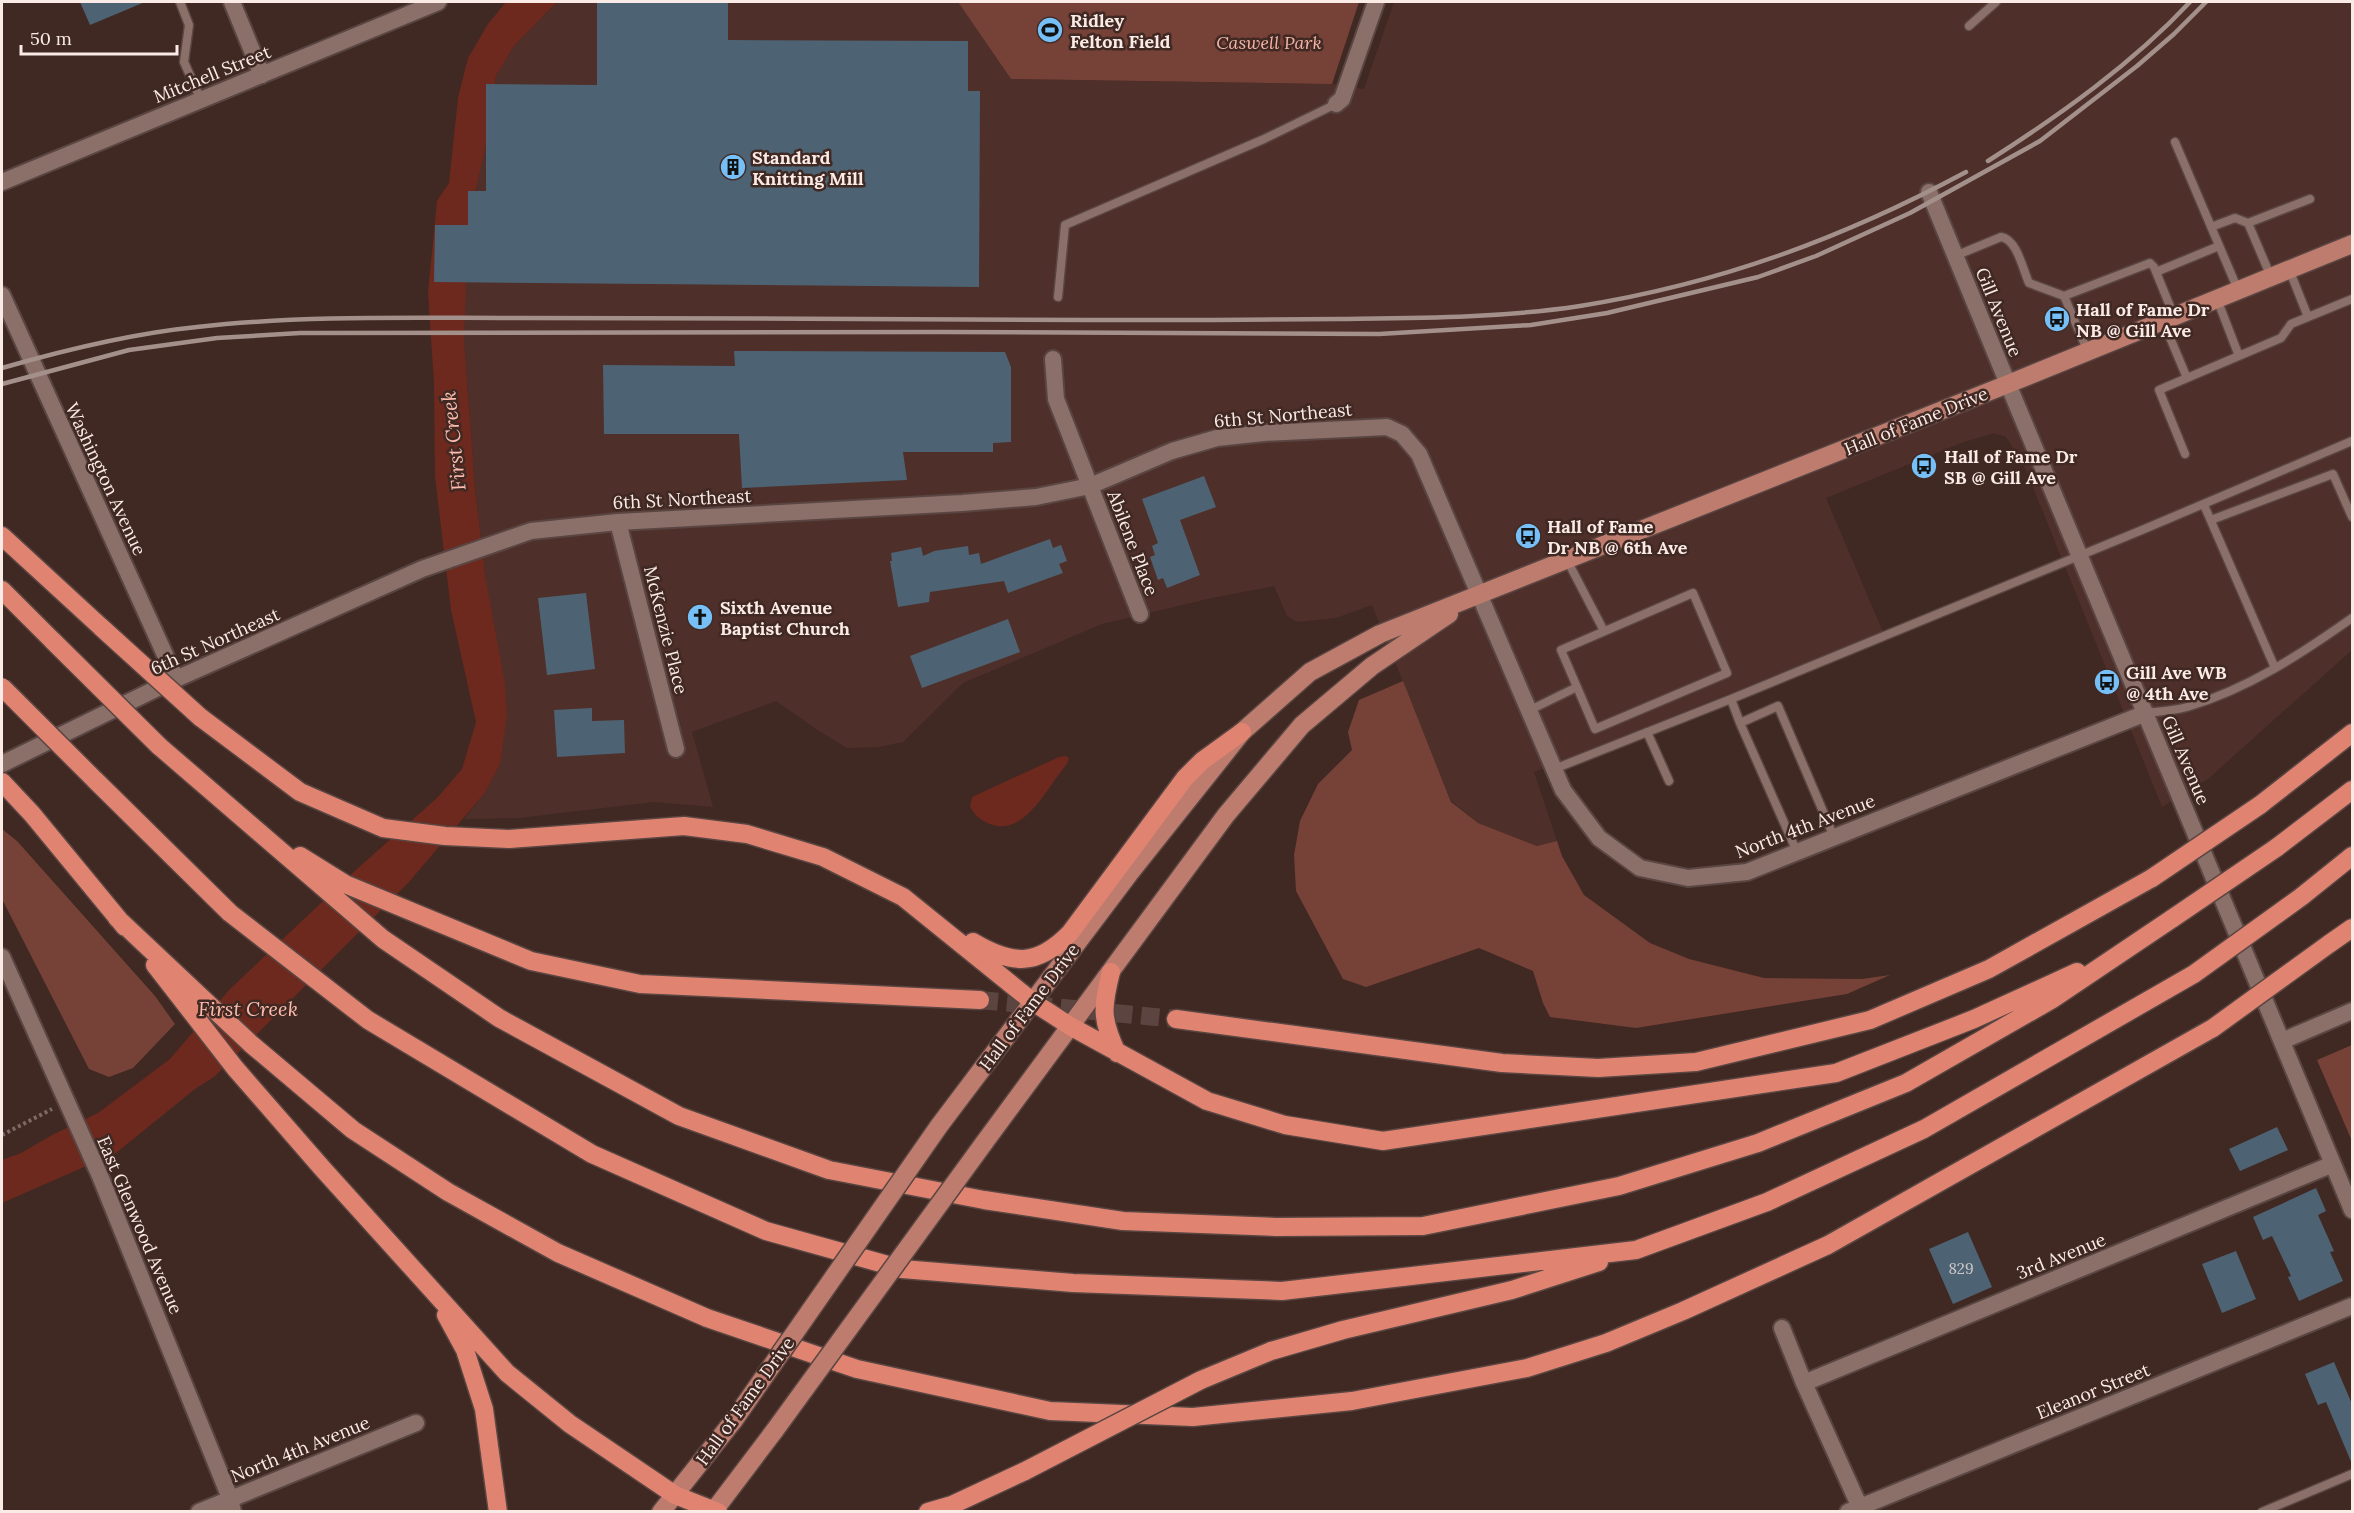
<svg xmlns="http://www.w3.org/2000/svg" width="2354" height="1513" font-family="Lora,serif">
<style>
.built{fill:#4f2f29}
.green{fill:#764238}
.water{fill:#6d291d}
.building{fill:#4d6373}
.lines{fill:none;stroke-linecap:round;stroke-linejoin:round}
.motorway-tunnel{stroke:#5c4540;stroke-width:18;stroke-dasharray:18 9;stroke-linecap:butt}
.service-casing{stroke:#594541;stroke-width:11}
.minor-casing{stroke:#594541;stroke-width:20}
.primary-casing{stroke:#594541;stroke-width:21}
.motorway-casing{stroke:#594541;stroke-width:21}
.path{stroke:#7d6863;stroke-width:4;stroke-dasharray:3 3;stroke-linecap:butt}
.service{stroke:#8b6f69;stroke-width:8}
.minor{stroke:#8b6f69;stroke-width:16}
.primary{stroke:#be7c6e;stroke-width:18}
.motorway{stroke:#e08471;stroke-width:18}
.rail{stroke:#a3908b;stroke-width:4.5}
.primary-bridge-casing{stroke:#594541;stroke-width:21;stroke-linecap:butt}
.motorway-bridge-casing{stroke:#594541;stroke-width:21;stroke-linecap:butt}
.primary-bridge{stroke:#be7c6e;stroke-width:18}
.motorway-bridge{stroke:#e08471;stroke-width:18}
.labels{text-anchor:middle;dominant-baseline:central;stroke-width:5;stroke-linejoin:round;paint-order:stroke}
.number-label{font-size:15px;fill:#d0c9ca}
.poi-label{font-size:18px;font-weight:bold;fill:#fbebe7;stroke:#402823;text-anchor:start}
.park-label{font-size:18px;font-style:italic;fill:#f5b4a6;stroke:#402823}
.street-label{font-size:18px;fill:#fbebe7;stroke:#402823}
.water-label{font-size:20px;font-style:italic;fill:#fdbcae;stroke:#402823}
</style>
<rect width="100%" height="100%" fill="#402823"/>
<path class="built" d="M557,2H958L1011,79L1332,84L1364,89L1394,2H2352V650L2208,779L2162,807L2026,470L2006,437L1994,433L1961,443L1826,498L1883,632L1534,772L1557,841L1537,846L1478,823L1451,801L1372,605L1336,618L1297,622L1287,616L1274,586L1212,598L1102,624L963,683L903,742L878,747L847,748L819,731L776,701L692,732L713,807L654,802L519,818L464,819L484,794L486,581L475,488L464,340V291L477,185L496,76L514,46Z"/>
<path class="green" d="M958,2H1359L1332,84L1011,79Z
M1403,681L1451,802L1478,823L1537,846L1557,841L1562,856L1584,895L1650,943L1689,959L1764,978L1862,979L1890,975L1847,994L1636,1028L1550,1017L1543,1003L1533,971L1479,948L1366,987L1343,979L1296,891L1294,855L1300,821L1318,784L1352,750L1348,732L1359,700Z
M2,829L17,841L155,996L175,1024L133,1068L109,1077L89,1069L2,899Z
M2352,1045V1141L2317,1060Z"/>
<path class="water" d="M506,2H557L514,46L496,76L486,144L468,225L464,340L475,488L486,581L505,684L507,716L500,764L484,794L409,882L214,1077L195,1089L116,1153L2,1203V1160L21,1153L52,1135L98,1113L170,1059L229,990L357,869L438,797L462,769L476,722L451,610L435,477L434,384L428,292L437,201L449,183L458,98L468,58L488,24Z
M1066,756L1069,758L1067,764C1048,785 1025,838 990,824C980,820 974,815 970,806L972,797L1059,757Z"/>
<path class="building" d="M80,2H145L90,25Z
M597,2H728V40L968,41V91H980L979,287L434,282L435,225H468V191H486V84L597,85Z
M734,351L1005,352L1011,367V442L993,443V452H903L907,480L742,488L739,434H604L603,365L735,366Z
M1204,476L1216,507L1180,520L1200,575L1167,588L1163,578L1158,580L1150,557L1155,555L1152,546L1158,543L1142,499Z
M1050,539L1053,548L1061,545L1067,561L1059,564L1063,573L1008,593L1004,581L930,592L929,602L898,607L890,561H892L891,553L921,547L923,556L934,551L968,546L969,555L979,553L981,564Z
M586,593L595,669L547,675L538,598Z
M1008,619L1020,652L922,688L910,656Z
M592,708V721L624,720L625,753L557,757L554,710Z
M2277,1127L2288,1150L2240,1171L2229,1149Z
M2316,1188L2326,1211L2318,1215L2334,1251L2330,1252L2343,1281L2299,1301L2288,1277L2291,1276L2272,1236L2263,1240L2253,1217Z
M1968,1232L1992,1287L1953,1304L1929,1249Z
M2236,1251L2256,1299L2222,1313L2202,1264Z
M2334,1362L2352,1404V1464L2326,1402L2318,1405L2305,1374Z"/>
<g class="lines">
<path class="motorway-tunnel" d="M980,1000L1176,1019"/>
<g class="service-casing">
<path id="service" d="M180,2L189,25L184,62L201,100
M1969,26L1996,2
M2175,142L2238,290
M2211,227L2235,218L2248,223
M1955,256L2001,237C2017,239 2023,270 2029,283L2064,296L2150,263L2154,267L2174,316
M2289,269L2308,317
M2156,272L2219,246
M2271,277L2248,223L2310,199
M2064,296L2088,352
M1058,297L1065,225L1264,139L1336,104
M2217,299L2239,356
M2163,321L2187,378L2281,338L2291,324L2352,299
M2185,454L2159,390L2187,378
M2204,505L2275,668
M2211,520L2333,474L2352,517
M1567,560L1604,631
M1731,699L1740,723
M1528,711L1577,687L1595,729L1727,673L1693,593L1561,650L1577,687
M2146,713C2159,711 2174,711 2187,707C2248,689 2301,654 2352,618
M1647,732L1669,781
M1554,769L1731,699L2142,530L2352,441
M1797,852L1740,723L1778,706L1834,837
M2262,1512L2352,1474"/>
</g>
<g class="minor-casing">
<path id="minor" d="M232,2L262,75
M1336,104L1342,99L1376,2
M2,182L438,2
M1929,192L2008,384L2352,1210
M2,295L176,679
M1053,359L1056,399L1140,614
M618,522L676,749
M2,764L176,679L422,569L531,531L618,522L962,503L1036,497L1090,486L1172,451L1217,438L1264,433L1387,427L1402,434L1419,454L1563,790L1599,838L1640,868L1688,878L1747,872L2146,713
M2,957L100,1176L230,1498L233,1512
M2282,1041L2352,1011
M1782,1328L1804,1383L1862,1512
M1804,1383L2333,1164
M199,1512L416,1423
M1848,1512L2352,1306"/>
</g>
<g class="primary-casing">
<path id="primary" d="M939,1126L1129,874L1242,732L1310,672L1380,634L2008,384L2352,244
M984,1143L1226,815L1302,725L1372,666L1449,614
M661,1512L734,1420
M713,1512L775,1430"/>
</g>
<g class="motorway-casing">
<path id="motorway" d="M2,536L102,628
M2,590L53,641
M200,717L300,792L383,828L445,836L509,839L684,826L747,834L823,857L903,897L1033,1002L1070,1026L1207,1101L1285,1125L1383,1141L1836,1073L1974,1019L2077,972
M159,746L383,939L499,1018L679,1116L829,1170L984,1200L1123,1221L1276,1227L1423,1226L1619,1186L1758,1143L1906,1083L2051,1000L2173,918
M95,780L230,913L368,1020L592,1154L766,1231L902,1269L1073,1283L1282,1291L1636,1250L1767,1202L1924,1129L2194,974
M2,782L32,814L125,927
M2260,805L2352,733
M2276,848L2352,790
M300,856L345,884L531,961L640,984L980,1000
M2301,897L2352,856
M117,918L251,1044L353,1130L448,1192L558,1253L707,1318L857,1369L1050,1411L1193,1417L1352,1401L1527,1368L1606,1343L1683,1311L1828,1245L2213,1028
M973,942C1012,965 1037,967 1070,933L1185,778L1202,761L1242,732
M2329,944L2352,928
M155,965L235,1068L322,1168L507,1373L570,1424L675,1495L718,1512
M1111,972C1102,1007 1101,1019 1117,1053
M1176,1019L1502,1063L1598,1068L1696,1062L1870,1020L1989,969L2152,878
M446,1315L465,1350L484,1409L498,1512
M1271,1351L1343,1330L1512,1290L1599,1262
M928,1512L952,1505L1025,1471"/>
</g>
<path class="path" d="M2,1135L52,1109"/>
<use href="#service" class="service"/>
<use href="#minor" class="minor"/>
<use href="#primary" class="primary"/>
<use href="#motorway" class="motorway"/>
<path class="rail" d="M1988,161C2060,115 2132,64 2190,2
M2,368C61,351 136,333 197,327C304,315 411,318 518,318C708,318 899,319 1089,320C1173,320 1256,320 1340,319C1420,318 1500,318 1580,306C1719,284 1843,238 1966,172
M2,384L129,350L217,338L300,333L941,332L1379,334L1531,325L1607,313L1758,277L1816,256L1910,213L2040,141L2137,66L2174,34L2206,2"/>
<g class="primary-bridge-casing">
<path id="primary-bridge" d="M734,1420L939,1126
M775,1430L984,1143"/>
</g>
<g class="motorway-bridge-casing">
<path id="motorway-bridge" d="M102,628L200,717
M53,641L159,746
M2,687L95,780
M2152,878L2260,805
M2173,918L2276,848
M2194,974L2301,897
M2213,1028L2329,944
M1025,1471L1201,1380L1271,1351"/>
</g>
<use href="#primary-bridge" class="primary-bridge"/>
<use href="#motorway-bridge" class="motorway-bridge"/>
</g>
<defs>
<g id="stadium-disc" transform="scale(1.35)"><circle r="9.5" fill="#76c0f7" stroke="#402823"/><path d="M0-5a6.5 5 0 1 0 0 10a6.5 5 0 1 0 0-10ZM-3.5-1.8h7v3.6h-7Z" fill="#111"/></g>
<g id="building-disc" transform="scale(1.35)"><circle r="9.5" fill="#76c0f7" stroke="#402823"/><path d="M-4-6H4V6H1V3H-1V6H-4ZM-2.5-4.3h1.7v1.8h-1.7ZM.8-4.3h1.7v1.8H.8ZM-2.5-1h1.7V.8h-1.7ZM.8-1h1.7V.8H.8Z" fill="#111"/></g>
<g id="bus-disc" transform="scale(1.35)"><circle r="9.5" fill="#76c0f7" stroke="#402823"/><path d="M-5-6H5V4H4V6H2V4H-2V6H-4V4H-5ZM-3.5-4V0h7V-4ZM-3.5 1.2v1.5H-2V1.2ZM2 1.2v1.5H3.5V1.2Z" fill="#111"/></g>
<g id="church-disc" transform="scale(1.35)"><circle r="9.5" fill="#76c0f7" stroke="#402823"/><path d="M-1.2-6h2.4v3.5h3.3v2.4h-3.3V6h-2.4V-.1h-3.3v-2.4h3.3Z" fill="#111"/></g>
</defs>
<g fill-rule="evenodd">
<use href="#stadium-disc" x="1050" y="30"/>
<use href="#building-disc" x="733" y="167"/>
<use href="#bus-disc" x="2057" y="319"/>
<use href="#bus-disc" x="1924" y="466"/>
<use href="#bus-disc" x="1528" y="536"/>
<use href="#church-disc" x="700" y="617"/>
<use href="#bus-disc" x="2107" y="682"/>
</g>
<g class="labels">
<g class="number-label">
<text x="1961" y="1268">829</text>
</g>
<g class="poi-label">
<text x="1070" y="20">Ridley<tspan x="1070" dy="21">Felton Field</tspan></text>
<text x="752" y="157">Standard<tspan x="752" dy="21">Knitting Mill</tspan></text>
<text x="2076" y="309">Hall of Fame Dr<tspan x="2076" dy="21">NB @ Gill Ave</tspan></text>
<text x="1944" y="456">Hall of Fame Dr<tspan x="1944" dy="21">SB @ Gill Ave</tspan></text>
<text x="1547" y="526">Hall of Fame<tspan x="1547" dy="21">Dr NB @ 6th Ave</tspan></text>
<text x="720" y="607">Sixth Avenue<tspan x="720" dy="21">Baptist Church</tspan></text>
<text x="2126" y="672">Gill Ave WB<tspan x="2126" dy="21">@ 4th Ave</tspan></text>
</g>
<g class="park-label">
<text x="1269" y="42">Caswell Park</text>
</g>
<g class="street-label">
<text transform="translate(212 74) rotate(-22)">Mitchell Street</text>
<text transform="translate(1999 312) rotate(68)">Gill Avenue</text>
<text transform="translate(1283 415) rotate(-5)">6th St Northeast</text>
<text transform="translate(1916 421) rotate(-22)">Hall of Fame Drive</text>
<text transform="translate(106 479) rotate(65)">Washington Avenue</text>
<text transform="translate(682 499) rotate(-3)">6th St Northeast</text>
<text transform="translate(1133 543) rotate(69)">Abilene Place</text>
<text transform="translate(666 630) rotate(76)">McKenzie Place</text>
<text transform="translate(215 641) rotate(-24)">6th St Northeast</text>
<text transform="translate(2186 760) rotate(67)">Gill Avenue</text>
<text transform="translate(1805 826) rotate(-21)">North 4th Avenue</text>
<text transform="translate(1029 1007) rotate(-53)">Hall of Fame Drive</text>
<text transform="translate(140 1225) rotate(67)">East Glenwood Avenue</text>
<text transform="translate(2061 1256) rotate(-22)">3rd Avenue</text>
<text transform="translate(2093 1391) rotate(-22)">Eleanor Street</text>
<text transform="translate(745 1401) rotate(-54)">Hall of Fame Drive</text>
<text transform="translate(300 1449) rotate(-22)">North 4th Avenue</text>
</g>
<g class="water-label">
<text transform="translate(453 441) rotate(-96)">First Creek</text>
<text x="248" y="1008">First Creek</text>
</g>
</g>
<rect width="2354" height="1513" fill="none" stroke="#fbebe7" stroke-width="6"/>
<path d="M21 45v9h156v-9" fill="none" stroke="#fbebe7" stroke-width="3"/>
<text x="30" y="45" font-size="18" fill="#fbebe7" stroke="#402823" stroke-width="4.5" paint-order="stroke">50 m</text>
</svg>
